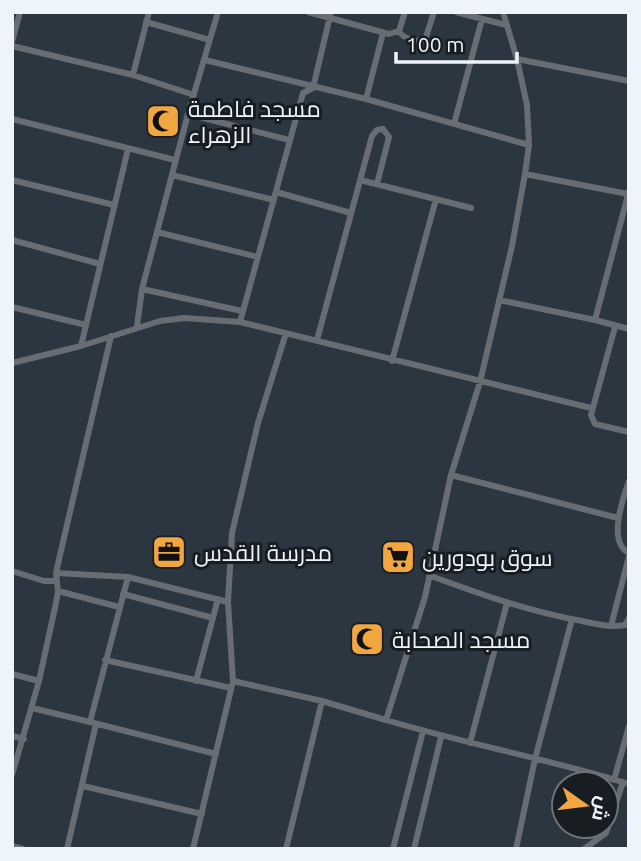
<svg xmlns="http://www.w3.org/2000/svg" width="641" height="861" font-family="Ubuntu,Cairo,sans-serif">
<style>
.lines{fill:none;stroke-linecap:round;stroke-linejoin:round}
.minor{stroke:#686d73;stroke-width:6}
.labels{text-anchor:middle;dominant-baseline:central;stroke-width:6;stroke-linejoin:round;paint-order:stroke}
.poi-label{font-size:23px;fill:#edf4fc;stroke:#181d22;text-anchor:start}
</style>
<rect width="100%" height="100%" fill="#2b3641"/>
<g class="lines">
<path class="minor" d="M308,12L389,34L399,31
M456,12L506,25
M503,12L517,59L527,105L529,145L525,174L512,246L480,382L451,475L425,597L386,720C466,744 549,759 629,784
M146,22L210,40
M399,31C403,39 416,42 425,40L434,12
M399,31L405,12
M12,42L20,12
M12,46L133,75L194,95
M517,59L629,81
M205,60L366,99L529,145
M133,75L149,12
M366,99L383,33
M188,114L289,140
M12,119L175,160
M454,124L482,19
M525,174L628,194
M172,175L274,200
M12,180L114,205
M360,180L471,208
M276,192L351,213
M157,232L258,257
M12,240L100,264
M142,289L242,311
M499,300L595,320L629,329
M12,307L86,325
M595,320L629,191
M240,322L303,93L313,88L331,12
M137,326L142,289L188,114L218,12
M615,327L591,415L595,424L629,432
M317,340L372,136L377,130L383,129L389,137L377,184
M81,346L128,149
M392,361L436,199
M12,363L81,346L160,321L184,318L240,322L591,408
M451,475L618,518
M629,481C623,498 607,542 629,553
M12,571L44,581H57
M56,573L128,577L228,602
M431,576C480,594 530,612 582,621C596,624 611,628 625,625L629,618
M128,577L90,722L216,754
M58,591L119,607
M123,594L213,618
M611,626L629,556
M105,660L231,688
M12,674L39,681
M196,681L218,599
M233,681L228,602L232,533L258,423L286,333
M32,708L90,722
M12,736L24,739
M470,743L507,603
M12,775L39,681L56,603L58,591L56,573L60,555L111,336
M614,780L629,726
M83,786L202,814
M12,846L23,849
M67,849L96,724
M193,849L233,681L322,701L386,720
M286,849L322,701
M393,849L423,731
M414,849L441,737
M516,849L535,759L572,619
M584,849L606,833L623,782"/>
</g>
<defs>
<g id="mosque-square" transform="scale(1.75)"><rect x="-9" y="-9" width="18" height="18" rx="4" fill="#f1a63f" stroke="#181d22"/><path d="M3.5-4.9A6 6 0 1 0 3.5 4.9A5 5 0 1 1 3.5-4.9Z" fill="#111"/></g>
<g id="office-square" transform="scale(1.75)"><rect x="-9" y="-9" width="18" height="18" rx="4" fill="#f1a63f" stroke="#181d22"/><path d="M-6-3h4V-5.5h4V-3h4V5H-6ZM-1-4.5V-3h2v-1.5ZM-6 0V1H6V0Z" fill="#111"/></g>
<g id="supermarket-square" transform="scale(1.75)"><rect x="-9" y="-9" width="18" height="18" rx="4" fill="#f1a63f" stroke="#181d22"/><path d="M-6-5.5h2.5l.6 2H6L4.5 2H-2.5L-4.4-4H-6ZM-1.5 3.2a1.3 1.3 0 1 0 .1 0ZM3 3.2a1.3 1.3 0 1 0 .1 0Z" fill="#111"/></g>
</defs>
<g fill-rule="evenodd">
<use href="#mosque-square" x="163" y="121"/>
<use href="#office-square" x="169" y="552"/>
<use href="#supermarket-square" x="398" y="557"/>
<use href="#mosque-square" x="367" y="639"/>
</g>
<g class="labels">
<g class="poi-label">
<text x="188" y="108">مسجد فاطمة<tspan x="188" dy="26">الزهراء</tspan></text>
<text x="194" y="552">مدرسة القدس</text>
<text x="422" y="557">سوق بودورين</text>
<text x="392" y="639">مسجد الصحابة</text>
</g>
</g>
<rect width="641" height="861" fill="none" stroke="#edf4fc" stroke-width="28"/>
<g transform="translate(585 805) rotate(104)"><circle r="33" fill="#181d22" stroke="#6d7379" stroke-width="2"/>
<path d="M0-5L12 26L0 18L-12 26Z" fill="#f1a63f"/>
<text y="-10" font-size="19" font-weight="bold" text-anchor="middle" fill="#edf4fc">ش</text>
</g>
<path d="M396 52v10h121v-10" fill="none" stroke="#edf4fc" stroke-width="3.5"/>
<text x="406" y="52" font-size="21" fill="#edf4fc" stroke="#181d22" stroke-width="5" paint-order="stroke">100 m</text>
</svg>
